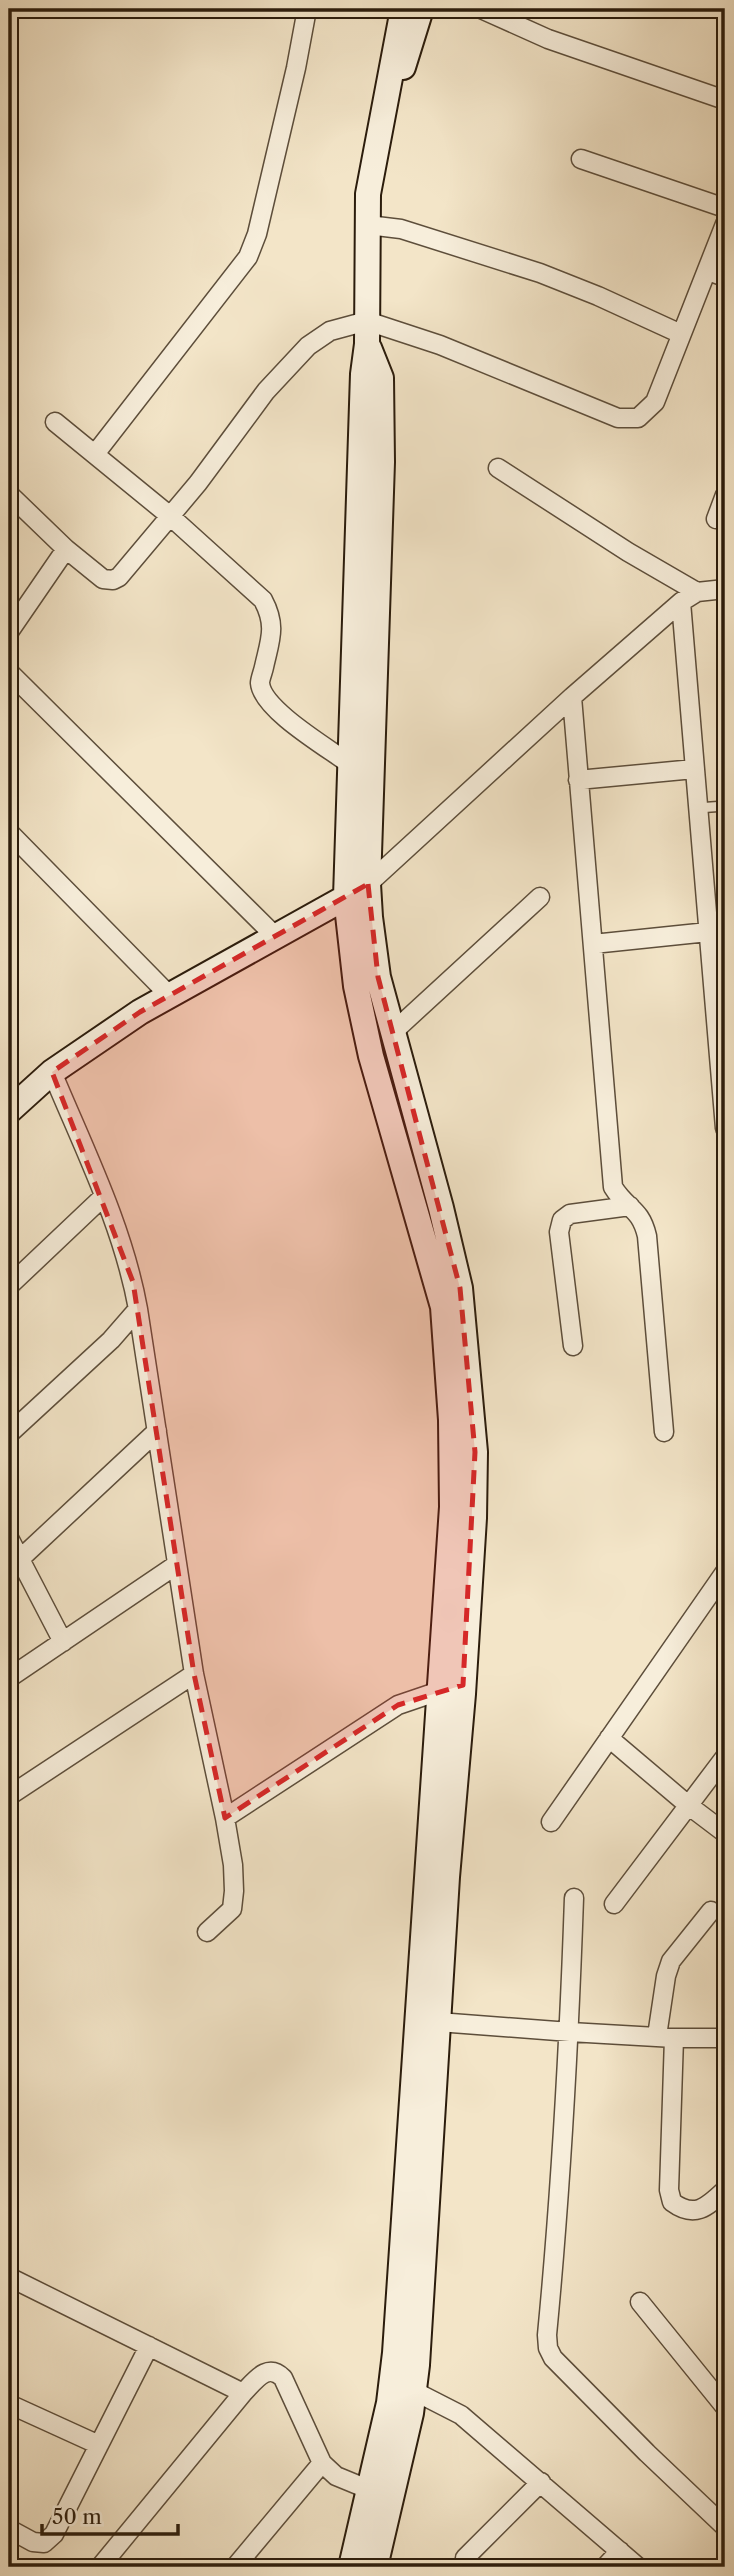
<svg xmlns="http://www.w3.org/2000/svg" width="734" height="2576" font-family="'Libre Caslon Text',serif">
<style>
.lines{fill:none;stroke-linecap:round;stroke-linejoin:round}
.lane-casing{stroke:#5d4e3b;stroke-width:12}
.street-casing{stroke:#5d4e3b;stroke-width:21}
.secondary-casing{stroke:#2b1c0c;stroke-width:28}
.lane{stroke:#f7eedb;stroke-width:9}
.street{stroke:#f7eedb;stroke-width:18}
.secondary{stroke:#f7eedb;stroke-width:24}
.marked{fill:#d62828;fill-opacity:0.2;stroke:#d62828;stroke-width:5;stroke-dasharray:14 9;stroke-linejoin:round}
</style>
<rect width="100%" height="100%" fill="#f3e5c8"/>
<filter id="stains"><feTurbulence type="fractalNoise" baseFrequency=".00286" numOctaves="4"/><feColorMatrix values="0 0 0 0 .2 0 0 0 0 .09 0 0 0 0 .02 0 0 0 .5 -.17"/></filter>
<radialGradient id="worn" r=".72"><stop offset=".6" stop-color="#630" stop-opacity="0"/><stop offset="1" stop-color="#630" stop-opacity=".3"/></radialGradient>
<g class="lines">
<g class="lane-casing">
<path id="lane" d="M697,808L725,806"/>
</g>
<g class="street-casing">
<path id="street" d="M481,9L548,39L725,100
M581,159L725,208
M368,225L401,229L540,273L598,296L681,334
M708,271L725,277
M55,422L170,516L263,600C277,626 270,640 264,667C263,672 260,679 260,683C262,710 330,749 351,765
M95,454L248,257L257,234L296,68L307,9
M498,468L628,552L697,592
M9,494L66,549L103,579L113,580L119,577L198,483L266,391L308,346L330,331L367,321L440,345L618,418H638L655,402L725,224
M716,519L725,495
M681,602L725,1128
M9,632L66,549
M9,672L276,937
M572,697L613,1187C627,1210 640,1207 647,1236L664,1432
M578,780L694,769
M9,832L170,996
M368,884L572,697L681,602L697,592L725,589
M593,944L708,932
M393,1032L540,897
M52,1072C84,1149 123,1226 138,1309L194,1674L225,1818L233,1865L234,1891L232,1909L207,1932
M9,1286L104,1196
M573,1346L559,1232L562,1220L570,1214L630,1206
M9,1434L111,1340L138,1309
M9,1538L63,1642
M20,1559L157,1431
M9,1678L176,1565
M609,1738L688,1805L725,1833
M9,1796L194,1674
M225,1818L398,1705L448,1688
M551,1822L725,1572
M574,1898C569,2044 561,2189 547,2335L548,2348L553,2358L647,2453L725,2527
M614,1904L725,1757
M438,2022L570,2032L674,2038H725
M657,2036L666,1976L671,1961L711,1911
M674,2038L669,2190L672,2202C695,2219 707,2207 725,2190
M9,2277L243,2393C255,2381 267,2362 283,2378L322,2463L336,2476L370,2490
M640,2302L725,2407
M414,2391L461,2415L638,2567
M9,2404L99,2445
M9,2529L33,2542L44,2543L54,2534L149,2346
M465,2558L541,2482
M100,2567L243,2393
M235,2567L322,2463
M605,2567L620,2551"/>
</g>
<g class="secondary-casing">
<path id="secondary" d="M403,67L421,9
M369,348L381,378L382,462L368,884L370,917L378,977L441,1208L460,1288L475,1452L474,1518L463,1694L447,1877L417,2365L411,2413L375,2567
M9,1111L52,1072L140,1012L359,890
M351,2567L389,2403L395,2353L452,1507L451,1420L443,1307L371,1056L356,986L346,897L363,374L367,344L368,194L403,9"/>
</g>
<use href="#lane" class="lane"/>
<use href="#street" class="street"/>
<use href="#secondary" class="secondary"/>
</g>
<path class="marked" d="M368,884L378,977L460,1288L475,1452L463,1685L398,1705L225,1818L194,1674L133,1282L52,1072L140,1012Z"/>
<rect width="734" height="2576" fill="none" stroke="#f3e5c8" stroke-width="35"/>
<rect x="10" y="10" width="713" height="2555" fill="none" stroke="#2b1c0c" stroke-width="3.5"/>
<rect x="18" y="18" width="699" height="2541" fill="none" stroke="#2b1c0c" stroke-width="2"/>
<path d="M42 2524v10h136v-10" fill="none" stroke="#2b1c0c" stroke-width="3.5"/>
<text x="52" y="2524" font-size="21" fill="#2b1c0c" stroke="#f7eedb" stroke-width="5" paint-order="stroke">50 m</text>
<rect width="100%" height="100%" filter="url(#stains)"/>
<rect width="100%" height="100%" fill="url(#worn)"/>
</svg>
